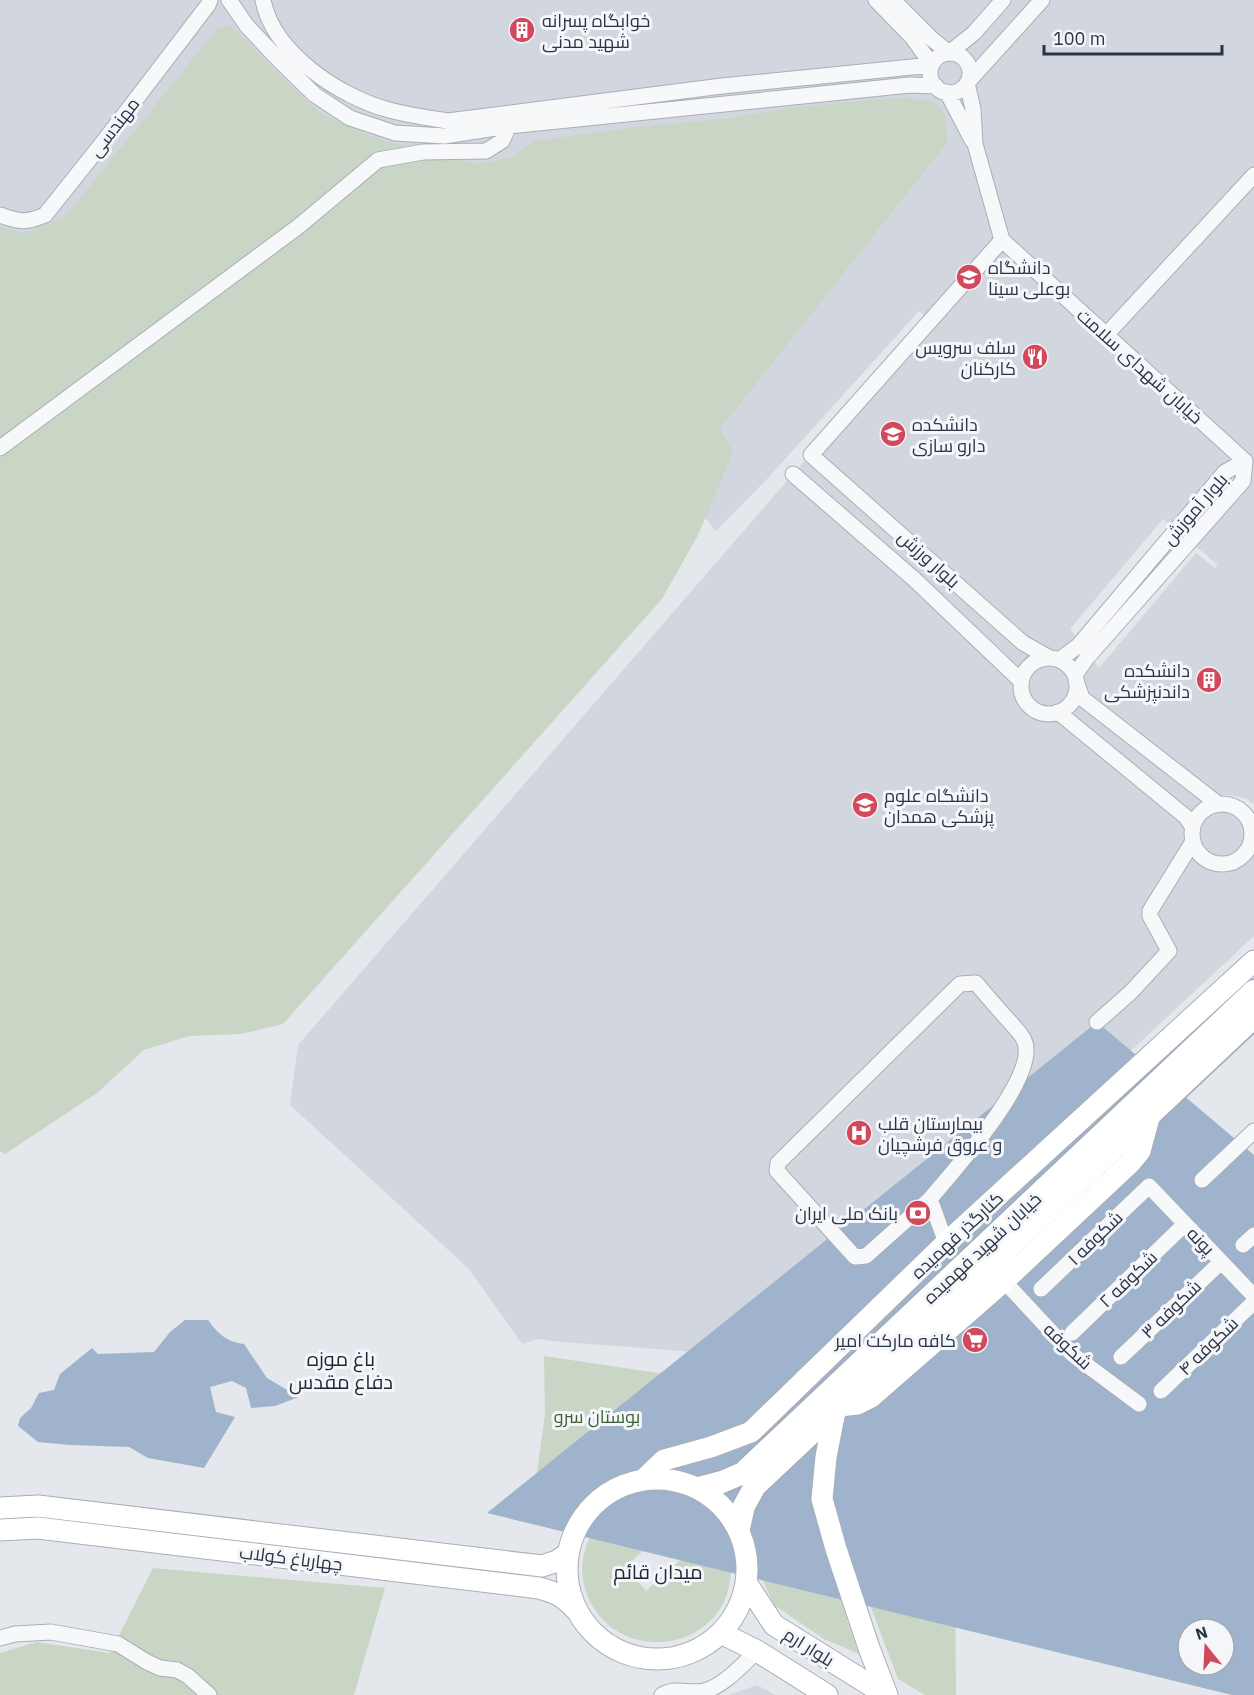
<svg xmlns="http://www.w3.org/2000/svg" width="1254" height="1695" font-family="'IBM Plex Sans',Cairo,sans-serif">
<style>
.built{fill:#d2d6de;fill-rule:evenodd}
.green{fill:#c9d6c5;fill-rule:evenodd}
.water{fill:#9fb4cc;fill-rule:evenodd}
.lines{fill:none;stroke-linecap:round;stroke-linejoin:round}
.street-casing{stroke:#a9aeb7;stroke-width:17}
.secondary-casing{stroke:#a9aeb7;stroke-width:23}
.primary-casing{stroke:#a3abb8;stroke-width:25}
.street{stroke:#f7f8fa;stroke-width:15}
.secondary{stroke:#fff;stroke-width:21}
.primary{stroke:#fff;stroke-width:22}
.labels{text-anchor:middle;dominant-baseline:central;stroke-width:6;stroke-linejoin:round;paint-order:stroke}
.poi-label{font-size:18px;fill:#2b3445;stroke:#f4f6f9;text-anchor:start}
.street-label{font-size:18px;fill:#2b3445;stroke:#f4f6f9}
.park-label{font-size:18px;fill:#3f6138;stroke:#f4f6f9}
.neighbourhood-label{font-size:20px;fill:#1d2536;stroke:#f4f6f9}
</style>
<rect width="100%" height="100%" fill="#e4e7ec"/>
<path class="built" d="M0,0H1254V804L1245,798L1230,795H1196L1254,816V936L799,1360L551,1341L538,1339L522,1344L469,1269L290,1105L298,1045L793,474L931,321L919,311L767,479L716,531L665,469L0,246ZM1163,519L1218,565L1215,568L1196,553L1099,668L1070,629Z
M757,1685L776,1695H729Z"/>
<path class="green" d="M230,25L284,79L320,113L370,136L423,152L478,164L513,157L533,141L639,127L723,119L791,108L870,100L910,98L938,104L946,118L947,143L720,429L733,452L698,535L662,599L283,1024L241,1034L189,1036L144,1050L97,1093L5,1154L0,1151V226L25,234L65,217L217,29Z
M544,1356L779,1391L536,1480L545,1414Z
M661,1494C677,1497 691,1501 703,1510C735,1534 740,1586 715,1616C701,1632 680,1642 659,1642C603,1644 564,1586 591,1535C597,1523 606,1512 618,1505C632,1497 646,1495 661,1494ZM690,1508L712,1531L646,1591L625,1567Z
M755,1522L822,1535L848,1623L859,1654L824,1639L774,1605L763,1581Z
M153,1568L385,1588L354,1695H0V1653L36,1642L110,1653Z
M856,1568L955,1572L956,1695H925L898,1679Z"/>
<path class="water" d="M1097,1022L1254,1155V1695H1232L487,1513ZM1188,1629H1224V1665H1188Z
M185,1320H208C218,1334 227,1342 244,1344L267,1378L299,1397L275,1406L251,1408L246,1388L232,1381L210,1387L216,1412L235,1417L204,1468L148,1458L129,1447L70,1445L38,1442L18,1426L20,1418L31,1408L39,1393L54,1390L60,1374L92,1348L98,1354L154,1352L170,1332Z"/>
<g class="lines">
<g class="street-casing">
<path id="street" d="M229,0L247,26L279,60L315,95L350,118L395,133L444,136L509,126L910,85L936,86
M263,0C273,53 340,97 389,110C408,115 428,118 448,121L722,86L932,65L912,37L876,0
M893,0L932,39L949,53L974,33L1003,0
M1042,0L967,83L973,109L975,144L1002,240L1245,461
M930 73a20 20 0 1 1 40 0a20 20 0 1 1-40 0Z
M947,92L972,140
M0,215C18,222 27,223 45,215L104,141L208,5L210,0
M1002,240L811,455L1023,643L1050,658
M1106,335L1254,175
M0,448L299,226L378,160L423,152L486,151L502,141L509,126L508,119
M793,474L914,579L1021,681
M1021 686a28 28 0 1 1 56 0a28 28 0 1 1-56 0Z
M1059,660L1078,646L1225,472L1245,461
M1075,675L1086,659L1243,481L1245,461
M1076,681L1082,698L1218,804
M1058,712L1186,817L1192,826
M1192 834a30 30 0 1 1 60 0a30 30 0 1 1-60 0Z
M1097,1022L1131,992L1169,951L1150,916V911L1192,843
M1202,1180L1254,1131
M930,1199L866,1256L855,1257L777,1171L778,1163L960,984L976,983C987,996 998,1009 1010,1022C1014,1027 1021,1033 1024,1040C1041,1075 953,1171 930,1199L946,1243
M1243,1245L1254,1235
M1004,1281L1072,1354L1139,1404
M1041,1289L1149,1186L1254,1296
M1072,1333L1185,1224
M1121,1357L1221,1262
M1161,1391L1254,1302
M0,1638L15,1634L51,1632L118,1644L147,1662L160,1668L177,1670L188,1676L209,1695
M662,1695C674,1687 690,1694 704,1691C724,1686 742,1665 757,1651"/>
</g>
<g class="secondary-casing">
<path id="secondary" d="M839,1406L857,1404L871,1397L1004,1281L1130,1163L1140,1151L1150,1114
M835,1411L826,1457L822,1499L836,1549L869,1648L887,1695
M567 1569a90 90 0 1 1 180 0a90 90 0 1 1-180 0Z
M644,1479L664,1460L711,1447L751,1432L946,1243L1254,961
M0,1508L38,1506L542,1566L557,1561L567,1554
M0,1530L38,1528L539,1588C555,1592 564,1597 575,1609
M747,1584L774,1625L886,1695
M721,1633L757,1651L827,1695"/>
</g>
<g class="primary-casing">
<path id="primary" d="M699,1488L722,1482L743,1473L1254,991
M739,1528L744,1506L755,1486L1254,1017"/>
</g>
<use href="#street" class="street"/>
<use href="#secondary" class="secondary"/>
<use href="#primary" class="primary"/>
</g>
<defs>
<g id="building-disc" transform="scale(1.35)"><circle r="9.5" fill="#d1495b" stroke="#f4f6f9"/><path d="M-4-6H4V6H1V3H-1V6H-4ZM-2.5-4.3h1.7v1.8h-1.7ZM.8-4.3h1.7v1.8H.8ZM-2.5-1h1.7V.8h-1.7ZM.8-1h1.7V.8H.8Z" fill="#fff"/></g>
<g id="university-disc" transform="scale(1.35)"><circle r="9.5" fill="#d1495b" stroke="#f4f6f9"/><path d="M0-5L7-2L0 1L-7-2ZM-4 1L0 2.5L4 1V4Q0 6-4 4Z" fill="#fff"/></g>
<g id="restaurant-disc" transform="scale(1.35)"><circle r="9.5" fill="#d1495b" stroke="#f4f6f9"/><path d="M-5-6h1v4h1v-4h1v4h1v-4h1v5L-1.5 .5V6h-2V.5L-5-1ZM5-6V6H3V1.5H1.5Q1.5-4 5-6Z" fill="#fff"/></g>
<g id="hospital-disc" transform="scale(1.35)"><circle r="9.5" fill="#d1495b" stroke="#f4f6f9"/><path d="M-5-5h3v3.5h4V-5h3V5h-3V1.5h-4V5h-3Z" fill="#fff"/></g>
<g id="bank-disc" transform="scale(1.35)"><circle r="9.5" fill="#d1495b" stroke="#f4f6f9"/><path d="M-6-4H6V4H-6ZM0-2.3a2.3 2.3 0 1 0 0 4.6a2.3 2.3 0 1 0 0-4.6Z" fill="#fff"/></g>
<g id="supermarket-disc" transform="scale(1.35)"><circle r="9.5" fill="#d1495b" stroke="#f4f6f9"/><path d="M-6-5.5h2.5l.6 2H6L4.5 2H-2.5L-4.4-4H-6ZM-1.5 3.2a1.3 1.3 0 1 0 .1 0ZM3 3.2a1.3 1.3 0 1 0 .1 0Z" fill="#fff"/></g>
</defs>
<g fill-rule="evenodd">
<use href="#building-disc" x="522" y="30"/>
<use href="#university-disc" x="969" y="277"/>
<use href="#restaurant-disc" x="1035" y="357"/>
<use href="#university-disc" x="893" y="434"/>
<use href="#building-disc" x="1209" y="680"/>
<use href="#university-disc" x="865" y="805"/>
<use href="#hospital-disc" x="859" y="1133"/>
<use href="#bank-disc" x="918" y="1213"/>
<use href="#supermarket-disc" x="975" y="1340"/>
</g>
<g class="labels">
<g class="poi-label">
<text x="542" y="20">خوابگاه پسرانه<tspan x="542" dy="21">شهید مدنی</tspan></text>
<text x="988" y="267">دانشگاه<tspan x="988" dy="21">بوعلی سینا</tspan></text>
<text x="1016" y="347" text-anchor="end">سلف سرویس<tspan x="1016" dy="21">کارکنان</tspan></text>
<text x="912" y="424">دانشکده<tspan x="912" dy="21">دارو سازی</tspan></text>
<text x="1190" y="670" text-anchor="end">دانشکده<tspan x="1190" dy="21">داندنپزشکی</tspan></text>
<text x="884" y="795">دانشگاه علوم<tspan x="884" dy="21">پزشکی همدان</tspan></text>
<text x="878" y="1123">بیمارستان قلب<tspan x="878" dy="21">و عروق فرشچیان</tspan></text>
<text x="898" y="1213" text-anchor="end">بانک ملی ایران</text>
<text x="956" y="1340" text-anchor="end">کافه مارکت امیر</text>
</g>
<g class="street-label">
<text transform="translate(114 127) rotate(-52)">مهندسی</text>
<text transform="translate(1140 366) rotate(42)">خیابان شهدای سلامت</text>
<text transform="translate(1195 509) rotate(-49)">بلوار آموزش</text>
<text transform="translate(929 559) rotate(42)">بلوار ورزش</text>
<text transform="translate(957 1235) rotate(-43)">کنارگذر فهمیده</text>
<text transform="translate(1095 1238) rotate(-44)">شکوفه ۱</text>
<text transform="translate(1201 1241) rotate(46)">پونه</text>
<text transform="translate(982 1248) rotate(-43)">خیابان شهید فهمیده</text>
<text transform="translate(1128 1279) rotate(-44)">شکوفه ۲</text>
<text transform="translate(1171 1309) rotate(-44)">شکوفه ۳</text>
<text transform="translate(1068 1346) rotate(43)">شکوفه</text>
<text transform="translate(1208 1346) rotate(-44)">شکوفه ۴</text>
<text transform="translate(291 1558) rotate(7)">چهارباغ کولاب</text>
<text transform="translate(809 1647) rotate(32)">بلوار ارم</text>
</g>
<g class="park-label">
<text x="597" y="1416">بوستان سرو</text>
</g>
<g class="neighbourhood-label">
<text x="341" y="1358">باغ موزه<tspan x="341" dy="23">دفاع مقدس</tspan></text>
<text x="658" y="1571">میدان قائم</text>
</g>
</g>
<g transform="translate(1206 1647) rotate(342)"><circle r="28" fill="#f4f6f9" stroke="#a4a8b1" stroke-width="1.5"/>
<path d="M0-4.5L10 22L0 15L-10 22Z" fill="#d1495b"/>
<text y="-9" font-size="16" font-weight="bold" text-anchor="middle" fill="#2b3445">N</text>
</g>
<path d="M1044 45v9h178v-9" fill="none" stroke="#2b3445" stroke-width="3"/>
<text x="1053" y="45" font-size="18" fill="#2b3445" stroke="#f4f6f9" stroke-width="4.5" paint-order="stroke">100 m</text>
</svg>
